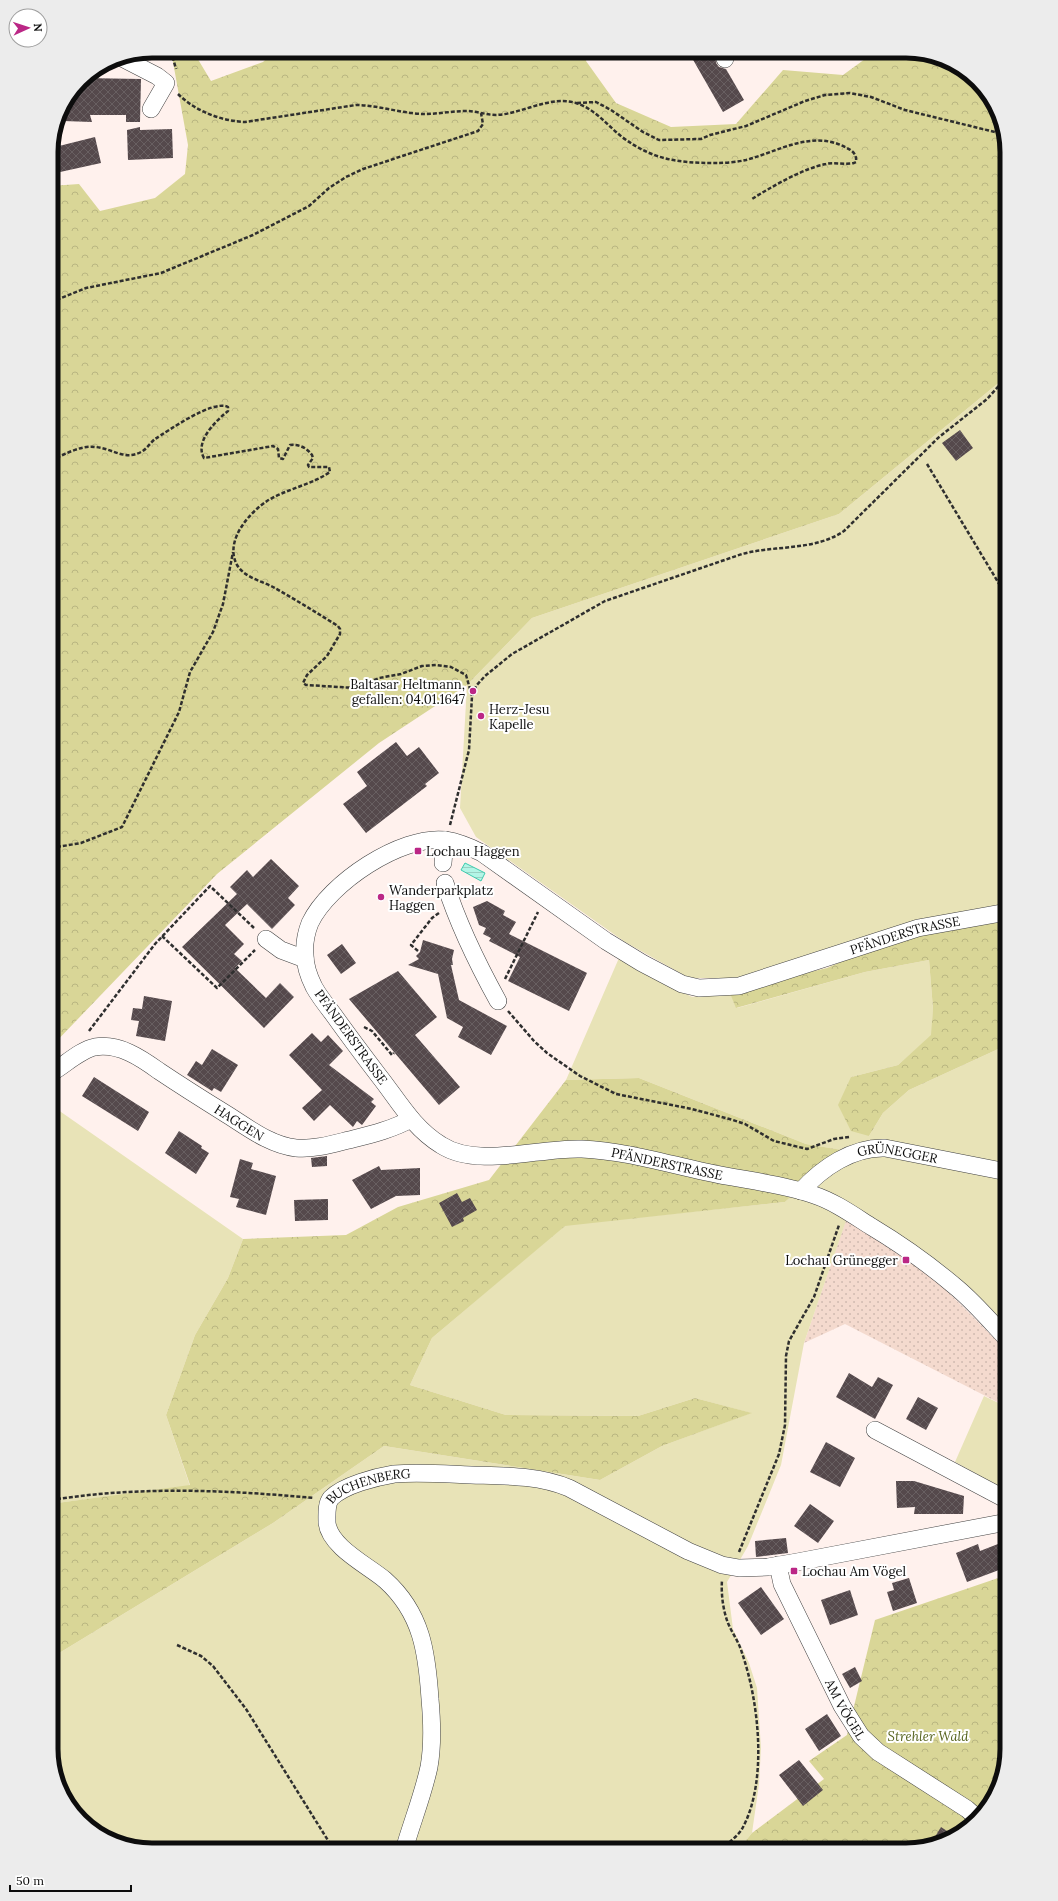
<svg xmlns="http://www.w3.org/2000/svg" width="1058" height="1901" font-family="Lora,serif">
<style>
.farmland{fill:url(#farmland-dots)}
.grass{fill:#e8e3b7}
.forest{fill:url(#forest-crowns)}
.water{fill:url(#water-rules);stroke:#3bcbae}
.building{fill:url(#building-cross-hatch)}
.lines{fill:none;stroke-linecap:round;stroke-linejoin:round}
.minor-casing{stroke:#404040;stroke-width:18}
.path{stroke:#2f2f2f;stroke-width:2.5;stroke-dasharray:4 2;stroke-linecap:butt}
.minor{stroke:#fff;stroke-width:17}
.poi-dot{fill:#bb2786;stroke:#fff;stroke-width:1.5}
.labels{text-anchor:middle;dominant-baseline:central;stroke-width:4;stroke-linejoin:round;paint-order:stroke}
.poi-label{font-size:13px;fill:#0d0d0d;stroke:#fff;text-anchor:start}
.street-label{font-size:13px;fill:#0d0d0d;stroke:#fff}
.park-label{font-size:13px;font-style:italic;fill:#56631e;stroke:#fff}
.rim{fill:none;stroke:#0d0d0d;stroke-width:5}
</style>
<defs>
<pattern id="farmland-dots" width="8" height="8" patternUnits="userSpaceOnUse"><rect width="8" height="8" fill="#f4dace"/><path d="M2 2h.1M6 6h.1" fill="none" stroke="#d0bab0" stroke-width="1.8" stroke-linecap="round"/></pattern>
<pattern id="forest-crowns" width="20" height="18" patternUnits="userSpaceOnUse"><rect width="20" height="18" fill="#d9d697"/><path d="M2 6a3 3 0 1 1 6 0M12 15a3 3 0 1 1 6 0" fill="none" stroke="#b9b681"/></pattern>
<pattern id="water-rules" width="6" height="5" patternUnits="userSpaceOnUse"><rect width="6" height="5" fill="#b3f5e6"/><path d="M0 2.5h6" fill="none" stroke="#99d1c4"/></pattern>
<pattern id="building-cross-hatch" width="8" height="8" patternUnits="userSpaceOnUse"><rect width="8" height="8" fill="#55494c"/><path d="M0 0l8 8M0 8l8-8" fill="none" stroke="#685f61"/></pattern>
</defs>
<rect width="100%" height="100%" fill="#fff1ed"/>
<path class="farmland" d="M847,1217L934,1278L1007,1351V1407L845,1324L804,1343Z"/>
<path class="grass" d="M1007,376V574L1005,576L1007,579V904L738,978H689L625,942L476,837L460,808L467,685L532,618L839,514Z
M619,958L692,997L729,991L737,1008L865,972L929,960L933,1009L932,1035L898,1065L851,1077L869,1136L883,1113L909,1090L1007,1045V1327L847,1218L804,1343L781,1465L748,1546L727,1582L733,1629L749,1663L757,1688L761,1748L759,1784L752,1833L738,1850H146L96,1833L59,1788L51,1749V1658L273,1523L384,1446L600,1480L662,1446L751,1413L695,1398L638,1416L506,1415L410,1385L432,1338L565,1225L785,1202L841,1150L806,1144L639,1078L566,1080Z
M51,1105L243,1239L228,1278L195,1335L166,1415L190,1486L57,1503L51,1509Z
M984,1396L1007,1407V1491L955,1462Z"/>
<path class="forest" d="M171,51H193L211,81L263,62L274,51H587L586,61L616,103L671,127L736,124L783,70L843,75L876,51H913L962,68L999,113L1007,152V376L839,514L532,618L467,685L379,743L217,874L51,1047V236L53,222L51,186L79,184L100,211L155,198L185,174L188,145Z
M1007,912V1045L909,1090L883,1113L869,1136L851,1131L838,1105L851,1077L898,1065L931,1035L933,1009L929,960L865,972L736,1008L729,991L827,968L918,928Z
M639,1078L806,1144L842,1150L785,1202L565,1226L432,1338L410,1385L506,1415L638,1416L695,1398L752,1413L662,1446L600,1480L384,1446L273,1523L51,1658V1509L57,1503L190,1485L166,1415L195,1335L228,1278L243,1239L346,1235L398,1207L489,1180L566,1080Z
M1007,1575V1749L990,1805L945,1842L906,1850H738L752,1833L824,1779L809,1761L847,1735L875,1620Z"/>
<path class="water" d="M465,863L485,873L481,881L461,870Z"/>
<path class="building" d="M688,51H715L716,63L719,67L726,69L744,100L723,112Z
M84,78L141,79L140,122H126V115H90L92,122L63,121V117H58L59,113Z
M140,127V130L172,129L173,158L128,160L127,130Z
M95,137L101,163L51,174V148Z
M960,430L973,448L956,461L942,443Z
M396,742L407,756L419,747L439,773L425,784L427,786L366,833L343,804L367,786L357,772Z
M271,859L299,886L288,898L295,905L272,929L247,904L225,925L244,944L234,954L242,961L235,968L266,998L280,983L294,997L264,1028L182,947L237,894L230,887L247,870L253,877Z
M487,901L505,911L503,915L516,922L509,934L587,973L569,1011L508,981L520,957L489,941L491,938L483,934L486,928L479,925L473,907Z
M423,940L454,950L452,959L453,965H451L459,1000L507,1026L491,1055L458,1037L463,1027L447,1018L438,974L408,965L419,959L416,956L420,952Z
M342,944L356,963L341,974L327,955Z
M398,971L437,1017L415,1035L460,1087L439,1105L349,999Z
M144,996L172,1001L165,1041L136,1036L139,1021L131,1020L133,1008L142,1009Z
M312,1033L321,1042L328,1035L343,1051L329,1065L374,1099L371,1102L376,1106L362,1125L357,1121L353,1127L330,1105L314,1121L302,1108L322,1090L289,1055Z
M212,1049L238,1065L221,1092L214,1088L212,1091L187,1075L196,1061L202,1065Z
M94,1077L149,1112L138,1131L82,1096Z
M179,1131L202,1146L201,1148L209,1153L196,1174L165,1153Z
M327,1156V1166L312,1167L311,1158Z
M240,1159L253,1163L251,1169L276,1176L266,1215L236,1207L239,1199L230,1197Z
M379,1166L381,1170L420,1168V1195L396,1196L371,1209L352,1180Z
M457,1193L462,1202L470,1198L477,1210L463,1218L464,1221L452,1227L439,1203Z
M328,1199V1220L295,1221L294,1200Z
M849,1373L872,1387L878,1377L893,1385L875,1419L836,1397Z
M918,1397L938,1408L926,1430L906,1419Z
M826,1442L855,1458L840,1487L810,1472Z
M896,1481H914L964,1496L963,1514H914L915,1507L897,1508Z
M810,1504L834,1521L818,1543L794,1526Z
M786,1538L788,1553L756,1557L755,1541Z
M978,1544L980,1551L998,1544L1001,1553L1007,1551V1567L967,1582L956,1553Z
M909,1578L917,1603L893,1611L887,1592L894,1590L892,1583Z
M761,1587L784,1619L761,1635L738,1603Z
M850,1590L858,1615L830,1625L821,1600Z
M855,1667L862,1681L850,1688L842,1674Z
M827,1714L841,1736L819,1751L805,1729Z
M799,1760L823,1790L803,1806L779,1775Z
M941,1827L953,1835L945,1842L930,1845Z"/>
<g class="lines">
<g class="minor-casing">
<g id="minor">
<path d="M120,57L157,76L166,83L151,109"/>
<path d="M725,59L726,51"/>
<path d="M443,863L445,840"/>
<path d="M445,883C458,924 477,963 498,1001"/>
<path d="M266,939L281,950L305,959"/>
<path id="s1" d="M51,1073C65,1065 80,1050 95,1047C119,1043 141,1058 159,1071C180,1085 202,1099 223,1112C246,1126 269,1145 296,1148C314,1150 336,1143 353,1139C373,1134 393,1129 411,1119"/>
<path id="s2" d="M801,1191C822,1168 852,1147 885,1148L1007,1172"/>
<path id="s3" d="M1007,1339C991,1322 975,1303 957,1288C930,1265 902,1245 872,1227C853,1215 835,1202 814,1195C780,1183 741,1180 706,1172C664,1163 625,1151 582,1149C540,1147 478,1169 441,1145C413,1128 398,1100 379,1076C363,1055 348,1035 333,1014C326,1005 319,996 314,987C309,977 305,966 305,955C304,944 306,933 310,923C329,883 401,835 445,840C458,842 470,847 482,853L606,941L642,963L682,984L699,988L739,986L918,928L1007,912"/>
<path d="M875,1430L1007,1500"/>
<path id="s4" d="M778,1565L782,1584L842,1706L861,1736L878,1752L967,1809L976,1817"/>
<path id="s5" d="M404,1850C412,1822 423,1795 429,1767C433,1745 432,1721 430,1699C427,1653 422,1613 385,1580C367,1565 330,1547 327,1523C327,1515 326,1504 331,1498C344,1485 376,1477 394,1474C419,1472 445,1474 471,1475C503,1476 538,1475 569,1488L688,1551L722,1565L739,1568L768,1567L797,1562L1007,1522"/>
</g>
</g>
<path class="path" d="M171,51L176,69
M178,94C195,111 221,121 245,122L356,105C375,105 393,111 412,113C431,116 448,111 466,111C477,111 486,115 496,115C522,114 550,95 576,103C595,109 607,125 622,137C653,160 678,163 716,163C725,163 737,162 746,160C780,151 812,129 847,148C853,151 857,155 856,162L854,163C845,165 835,162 826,164C804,168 771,187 752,199
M577,103L596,102L611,110L643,132L659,140L701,139L710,135L746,126L805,101L825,95L850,93L871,97L905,110L1003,134
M51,302L86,288L161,273L253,235L309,206L329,188L346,177L363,169L478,131L483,124L481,113
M51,460C64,455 80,445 95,447C112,448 124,461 141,452C147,449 150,443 155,439C168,431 213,399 228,407V411C217,420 194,441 204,458L273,446L278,449L279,458L283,459L290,445C299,444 307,448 312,455L313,458L308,465L309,467H329L330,472C311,485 286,489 267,501C249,513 224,541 237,565C245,578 262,581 275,588C296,600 317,613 338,626L340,629V634L327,656L307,675L303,683L306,685L356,688L379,678L401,674L422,666L436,665L451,667L466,675L472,696
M927,464L1007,597
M450,825L469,750L472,696L476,686L485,676L512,654L605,601L742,554C776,545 815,551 844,531L938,438L987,399L1007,377
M51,848L81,843L122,827L179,712L190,672L213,632L223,604L233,552
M162,936L217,988L255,950
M418,951L411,945L432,918L439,913
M505,979L538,912
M508,1011L534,1041L547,1053L580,1076L616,1094L692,1109L733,1120L745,1124L774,1141L807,1149L834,1139L849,1137
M364,1027L372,1031L392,1055L394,1053
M89,1031L155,944L210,886L254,928
M51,1500C139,1486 226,1490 314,1498
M739,1552L779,1454L785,1425L786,1356L789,1341L814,1297L839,1225
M177,1645L201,1656L213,1666L246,1709L334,1850
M720,1850C727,1844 737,1837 742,1829C768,1782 759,1702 742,1653C739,1642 732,1633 728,1623C723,1610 721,1594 722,1580"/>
<use href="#minor" class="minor"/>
</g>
<g class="poi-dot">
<circle cx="473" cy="691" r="4"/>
<circle cx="481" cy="716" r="4"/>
<rect x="414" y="847" width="8" height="8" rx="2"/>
<circle cx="381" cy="897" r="4"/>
<rect x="902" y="1256" width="8" height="8" rx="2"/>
<rect x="790" y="1567" width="8" height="8" rx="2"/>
</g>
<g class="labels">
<g class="poi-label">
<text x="465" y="684" text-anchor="end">Baltasar Heltmann,<tspan x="465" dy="15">gefallen: 04.01.1647</tspan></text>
<text x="489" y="709">Herz-Jesu<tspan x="489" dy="15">Kapelle</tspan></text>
<text x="426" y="851">Lochau Haggen</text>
<text x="389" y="890">Wanderparkplatz<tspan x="389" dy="15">Haggen</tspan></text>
<text x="898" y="1260" text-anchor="end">Lochau Grünegger</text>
<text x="802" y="1571">Lochau Am Vögel</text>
</g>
<g class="street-label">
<text stroke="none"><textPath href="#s3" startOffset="1568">PFÄNDERSTRASSE</textPath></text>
<text transform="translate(351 1037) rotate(54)">PFÄNDERSTRASSE</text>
<text stroke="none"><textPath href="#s1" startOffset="217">HAGGEN</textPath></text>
<text stroke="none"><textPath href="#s2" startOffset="110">GRÜNEGGER</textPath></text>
<text transform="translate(667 1164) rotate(12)">PFÄNDERSTRASSE</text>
<text stroke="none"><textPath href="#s5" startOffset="435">BUCHENBERG</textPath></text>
<text stroke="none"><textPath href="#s4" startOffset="160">AM VÖGEL</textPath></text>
</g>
<g class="park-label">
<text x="928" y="1736">Strehler Wald</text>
</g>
</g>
<path d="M0 0H1058V1901H0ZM152 58H906A94 94 0 0 1 1000 152V1749A94 94 0 0 1 906 1843H152A94 94 0 0 1 58 1749V152A94 94 0 0 1 152 58Z" fill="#ececec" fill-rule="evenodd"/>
<path class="rim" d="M152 58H906A94 94 0 0 1 1000 152V1749A94 94 0 0 1 906 1843H152A94 94 0 0 1 58 1749V152A94 94 0 0 1 152 58Z"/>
<g transform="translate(28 28) rotate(87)"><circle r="19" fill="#ffffff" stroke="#9e9e9e"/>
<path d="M0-3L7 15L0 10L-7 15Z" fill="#bb2786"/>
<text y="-6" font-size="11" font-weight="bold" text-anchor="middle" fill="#0d0d0d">N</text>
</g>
<path d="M10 1885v6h121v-6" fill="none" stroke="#0d0d0d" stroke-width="2"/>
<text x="16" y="1885" font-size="12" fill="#0d0d0d" stroke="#ffffff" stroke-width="3" paint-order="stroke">50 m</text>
</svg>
